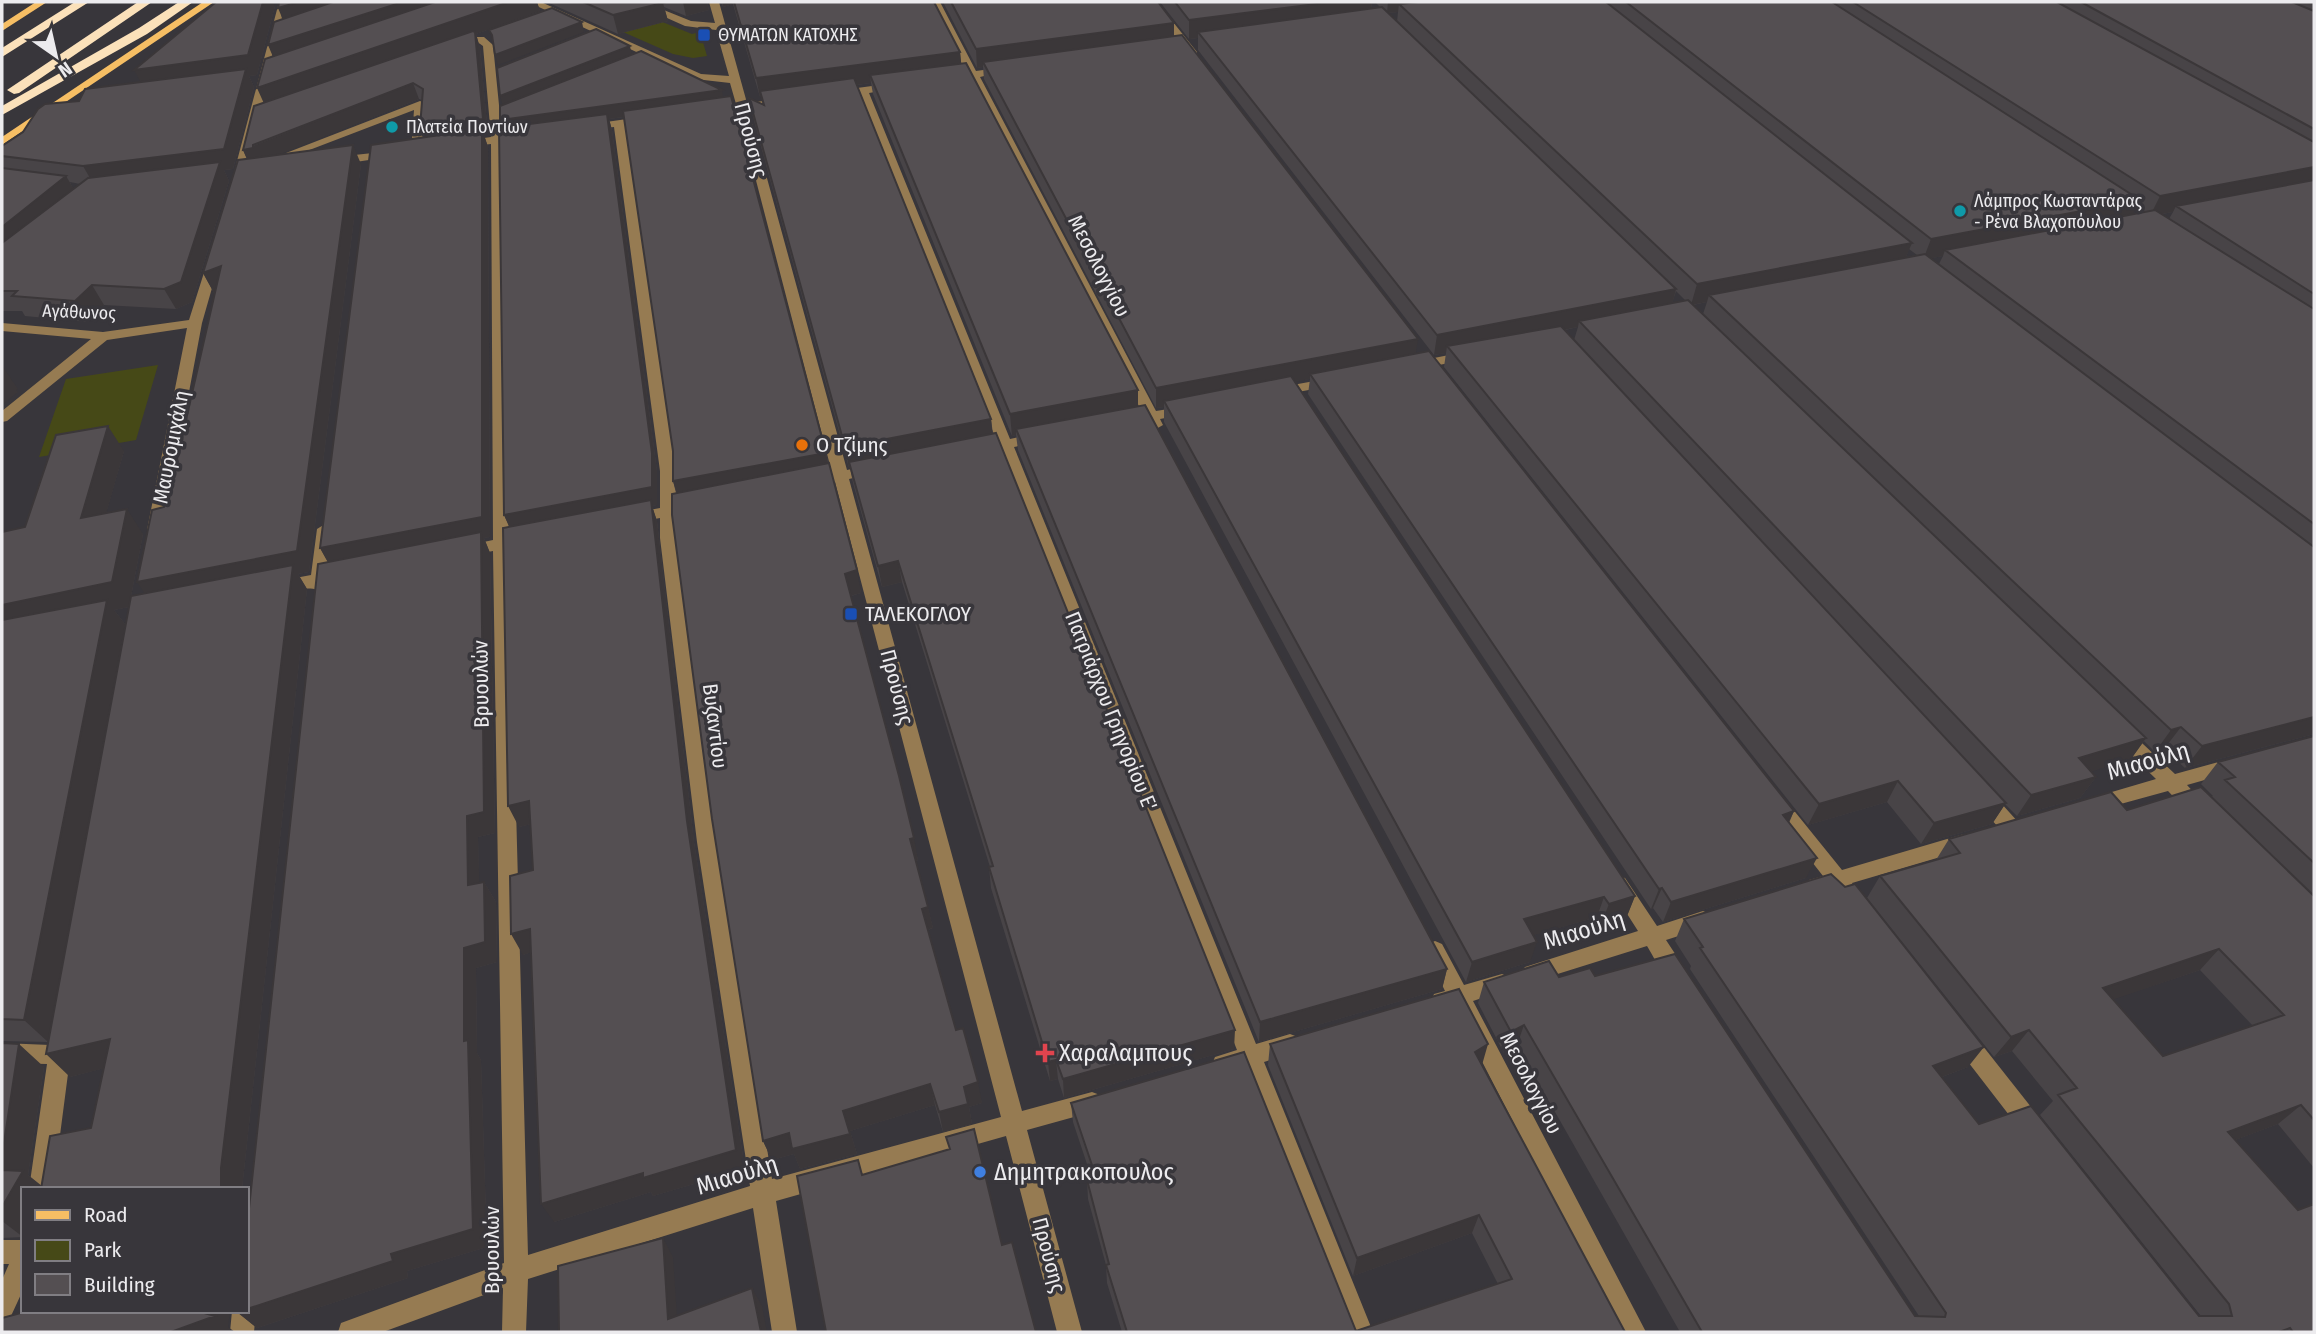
<svg xmlns="http://www.w3.org/2000/svg" width="2316" height="1334" font-family="'Fira Sans Condensed',sans-serif">
<style>
.green{fill:#464917}
.lines{fill:none;stroke-linecap:round;stroke-linejoin:round}
.minor{fill:#967b52;fill-rule:evenodd}
.major{fill:#f6be64;fill-rule:evenodd}
.highway{fill:#fbe1ba;fill-rule:evenodd}
.wall{fill:#484447;fill-rule:evenodd}
.shaded-wall{fill:#3b3739}
.building{fill:#544f52;stroke:#3b3739;stroke-width:2;fill-rule:evenodd}
.transit-dot{fill:#1a4fb4;stroke:#38363b;stroke-width:2.5}
.culture-dot{fill:#0f9aa8;stroke:#38363b;stroke-width:2.5}
.food-dot{fill:#e8710a;stroke:#38363b;stroke-width:2.5}
.health-dot{fill:#e0444e;stroke:#38363b;stroke-width:2.5}
.shop-dot{fill:#3f7fe0;stroke:#38363b;stroke-width:2.5}
.labels{text-anchor:middle;dominant-baseline:central;stroke-width:7;stroke-linejoin:round;paint-order:stroke}
.far-poi-label{font-size:18px;fill:#ecebee;stroke:#38363b;text-anchor:start}
.far-street-label{font-size:18px;fill:#ecebee;stroke:#38363b}
.street-label{font-size:21px;fill:#ecebee;stroke:#38363b}
.poi-label{font-size:21px;fill:#ecebee;stroke:#38363b;text-anchor:start}
.near-street-label{font-size:24px;fill:#ecebee;stroke:#38363b}
.near-poi-label{font-size:24px;fill:#ecebee;stroke:#38363b;text-anchor:start}
</style>
<rect width="100%" height="100%" fill="#38363b"/>
<path class="green" d="M555,2H613L692,34L700,32L707,56L693,58L673,54Z
M158,365L136,440L39,457L66,379Z"/>
<g class="lines">
<path class="minor" d="M279,2H289L244,180L238,184L232,180Z
M528,2H541L701,74L729,76L716,30L685,26L631,2H644L691,21L715,23L709,2H719L747,103L787,98L793,101L787,104L748,109L847,470L874,464L882,469L879,472L849,479L1022,1111L1092,1092L1100,1095L1103,1102L1100,1109L1092,1112L1027,1130L1082,1332H1057L1006,1136L776,1201L797,1332H772L753,1208L528,1279L526,1332H502L503,1288L383,1332H338L341,1323L504,1263L493,551L466,556L458,551L460,547L493,540L491,144L464,147L458,144L464,141L491,137L483,46L476,41V37H484L493,45L502,135L523,133L529,136L502,142L509,537L524,534L532,539L530,543L509,547L528,1255L750,1186L697,842L660,538V518L634,523L626,518L628,514L660,508V471L614,127L589,130L585,129V125L648,116L654,119L625,125L676,471V504L692,501L700,506L698,510L676,514V538L717,842L772,1179L1001,1117L835,482L809,487L801,482L804,479L832,473L738,111L710,114L704,111L710,108L736,104L730,83L695,79Z
M930,2H940L976,71L1005,67L1010,70L980,77L1156,411L1187,406L1194,410L1192,413L1160,419L1163,425L1156,429L1151,428L1147,422L1129,425L1122,421L1124,418L1143,414L970,78L950,81L945,78L966,72Z
M1147,2H1157L1197,52V56H1189Z
M894,83L898,84V88L869,93L1010,439L1039,433L1046,438L1044,441L1014,447L1256,1044L1290,1034L1298,1037L1301,1044L1298,1051L1264,1062L1373,1332H1349L1244,1068L1223,1074L1215,1071L1212,1064L1215,1057L1237,1050L1000,450L977,455L969,450L972,447L997,442L859,94L835,97L830,94L835,91Z
M420,101L426,104L421,153L411,151L414,110L278,162L268,160Z
M391,151L395,152V156L336,165L330,161L336,157Z
M214,256L220,260L202,323L163,530L155,535L147,530L187,328L107,340L7,421L2,422V411L91,339L2,331V323L103,332L189,320L208,260Z
M1469,351L1476,355L1474,358L1414,370L1407,366L1414,362Z
M1331,378L1338,382L1336,385L1276,396L1269,392L1276,388Z
M325,524L333,529L328,572L345,571L347,575L345,579L326,583L324,588L318,590C303,585 290,594 274,590L272,586L274,582L311,575L317,529Z
M2121,727L2127,729L2175,774L2233,758L2240,760L2242,765L2240,770L2187,785L2209,809L2206,814C2190,819 2178,801 2168,791L2095,811L2088,809L2085,804L2088,799L2156,779L2115,739L2112,734L2115,729Z
M1984,790L1991,792L2019,823L2022,828L2019,833C2002,839 1988,814 1977,802L1975,797L1977,792Z
M1776,795L1783,797L1842,870L1964,834L1971,836L1974,842L1971,848L1852,883L1854,887L1851,893L1844,895L1834,889L1816,894L1809,892L1806,886L1809,880L1823,876L1769,807L1766,802L1769,797Z
M1618,876L1625,878L1657,926L1703,911L1710,914L1713,920L1710,926L1666,940L1689,975L1685,981C1667,988 1656,960 1647,946L1532,982L1525,979L1521,973L1525,967L1638,931L1608,884L1611,878Z
M1435,941L1442,944L1464,985L1502,974L1509,977L1513,983L1509,989L1473,1001L1646,1332H1621L1454,1007L1442,1010L1434,1008L1431,1001L1434,994L1445,991L1425,950L1428,944Z
M1963,1028L1971,1031L2042,1121L2045,1129L2042,1137L2034,1140L2026,1137L1955,1045L1952,1038L1955,1031Z
M61,1033L69,1036L72,1043L53,1189H29L47,1064L2,1063V1043L50,1045L53,1036Z
M2,1240H23V1290L11,1316L2,1319V1280L9,1264H2Z
M247,1300L253,1302L256,1311L254,1332H230L232,1311H247Z"/>
<path class="major" d="M36,2H47L2,31V24Z
M203,2H214L2,145V137Z"/>
<path class="highway" d="M75,2H89L2,57V48Z
M138,2H152L19,93L14,94L7,90Z
M179,2H193L147,34L2,115V106L139,28Z"/>
</g>
<path class="wall" d="M279,2H537L540,11L476,34L480,48L488,135H484L488,147L490,537L484,538L490,553L495,833L478,837L479,883L484,882L496,902L497,962L476,968L477,1053L481,1060L487,1247L407,1271L408,1278L257,1328L237,1312L328,562L320,548L424,137L420,127L422,100L419,99L276,155L361,164L309,572L298,574L307,589L242,1189H23V1237L2,1238V1043L44,1067L28,1175L42,1186L91,1128L104,1068L70,1077L145,593L164,507L173,477L215,292L214,293L203,273L247,159L243,150L264,103L272,56L282,19Z
M547,2H707L709,10L686,16L664,7L668,21L618,34Z
M721,2H934L960,52L961,63L1138,406L1447,969L1442,989L1259,1042L1018,450L1016,435L1012,436L873,94L871,83L857,85L991,419L993,434L1234,1049L1064,1098L1058,1079L1050,1081L991,888L989,867H990L902,582L882,587L853,483L850,468H849L753,117L749,98L763,104L761,97H760L733,4L723,7Z
M943,2H1158L1174,23V36L1416,353L1794,811L1789,823L1806,878L1663,922L1653,908L1651,909L1308,394L1310,379L1295,381L1635,896L1627,916L1601,924L1597,917L1533,935L1530,962L1466,982L1164,422V407L1156,408L984,79L983,67L977,68Z
M1160,2H1372L1371,9L1381,8L1375,2H2314V734L2185,768L2164,749L2155,752L2144,741L2131,759L2091,771L2096,777L2080,798L2017,816L2005,804L1992,824L1921,844L1887,802L1808,825L1444,367L1446,353L1434,355L1198,50V38L1189,39ZM1398,12L1397,22L1388,13ZM2136,208L2144,212L2132,214ZM2173,212L2169,219L2162,214ZM1909,249L1917,255L1906,257ZM1943,256L1939,264L1931,259L1932,258ZM1676,291L1686,301L1672,303ZM1707,302L1703,314L1693,305ZM1578,327L1574,340L1565,330Z
M275,6L257,75L249,76L254,87L233,169L224,170L229,181L192,302L176,309L104,305L88,322L25,316L22,311H2V146L79,101L140,82ZM70,182L80,184L73,189Z
M632,54L723,97L826,453L861,593L851,596L918,860L916,861L933,928L928,930L956,1030L982,1103L969,1107L972,1124L943,1132L935,1105L850,1131L857,1154L800,1169L794,1154L772,1160L763,1141L676,493L673,481V451L624,117L609,119L612,130L657,471V505L652,506L657,521L694,842L745,1169L653,1196L651,1192L554,1222L531,952L523,955L533,870L531,824L519,827L509,526L504,515L503,128Z
M124,451L106,513L143,534L129,607L114,610L125,624L48,1042L2,1041V532L25,527Z
M2314,736V1168L2278,1124L2235,1140L2314,1332H1680L1517,1045L1504,1053L1478,1003L1484,982L1559,977L1595,976L1915,1316H1919L1690,969L1691,966L1675,941L1684,919L1968,1067L1942,1077L1979,1124L2199,1316H2201L2040,1115L2053,1101L2012,1051L1994,1057L1867,898L1880,876L1936,860L1949,839L2127,810L2211,797L2213,796L2201,784L2218,762ZM2200,970L2253,1026L2163,1056L2113,999Z
M1270,1044L1482,1065L1625,1332H1122L1107,1283L1106,1265L1088,1199L1087,1180L1092,1179L1073,1122L1071,1103L1356,1331L1498,1284L1472,1233L1353,1276L1268,1065Z"/>
<path class="shaded-wall" d="M263,2H273L275,6L257,75L249,76L254,87L233,169L224,170L229,181L192,302L176,309L164,289L94,185L83,166L145,90L134,70Z
M299,2H364L286,27L278,8Z
M403,2H467L276,64L268,45Z
M509,2H537L540,11L476,34L480,48L488,135H484L488,147L490,537L484,538L490,553L495,833L478,837L480,906L468,885L331,568L320,548L426,143L420,127L476,34L266,108L257,88Z
M683,2H707L709,10L686,16Z
M722,2H732L733,4L723,7Z
M1333,2H1372L1370,15L1198,32V38L1189,39V20Z
M1388,2H1471L1399,4L1398,12L1387,13Z
M663,3L668,21L618,34L613,15Z
M582,22L584,32L498,65L495,55Z
M1174,23V42L983,62V67L977,68L976,49Z
M630,46L632,56L503,106L500,96Z
M960,52L962,71L870,75L871,83L762,97L760,91L761,97H760L756,78Z
M413,83L419,99L250,166L243,150Z
M722,90L724,103L609,119L612,130L657,471V505L652,506L657,521L694,842L745,1169L653,1196L651,1192L554,1222L541,1204L643,1173L512,533L504,515L505,133L500,120Z
M353,145L361,164L309,572L298,574L307,589L242,1189H221V1168L151,603L137,582Z
M2314,167V185L2176,206L2173,212L2150,216L2160,196Z
M66,176L78,196L2,257V227Z
M2140,200L2129,221L1945,250L1943,256L1923,260L1931,239Z
M1912,243L1903,264L1709,295L1707,302L1691,305L1697,284Z
M221,266L231,285L214,293L203,273Z
M92,285L104,305L88,322L75,301Z
M1676,289L1671,309L1579,321L1578,327L1452,352L1447,346L1446,353L1434,355L1437,335Z
M1418,339L1415,358L1310,374V379L1167,406L1164,401V407L1156,408V388Z
M2,367H3L18,389L16,390L18,392L2,405Z
M1138,390V412L1016,429V435L1012,436L1010,414Z
M991,419L993,440L849,468L845,447Z
M108,426L124,451L98,542L81,518Z
M826,453L830,472L679,501L673,481Z
M127,509L143,534L129,607L114,610L125,624L48,1042L24,1020L2,634V605Z
M898,561L902,582L882,587L878,566Z
M857,570L861,593L850,596L845,574Z
M2314,717V734L2185,768L2202,746Z
M2181,727L2164,749L2155,752L2171,730Z
M2146,738L2131,759L2065,780L2079,758Z
M2096,777L2080,798L2017,816L2031,795Z
M1898,781L1887,802L1808,825L1819,804Z
M529,801L540,822L519,827L508,806Z
M2006,803L1992,824L1921,844L1934,823Z
M1794,811L1784,832L1783,815Z
M914,838L918,860L914,861L910,839Z
M1817,858L1806,878L1663,922L1671,902Z
M484,882L496,902L497,962L476,968L477,1053L481,1060L487,1247L407,1271L408,1278L257,1328L237,1312L247,1311V1309L391,1254L464,1041V948Z
M1662,888L1653,908L1651,909L1659,889Z
M1635,896L1627,916L1601,924L1609,904Z
M1604,897L1597,917L1517,940L1524,919Z
M928,907L933,928L926,930L922,909Z
M530,929L541,949L523,955L511,934Z
M1537,942L1530,962L1466,982L1472,962Z
M2219,949L2200,970L2085,1009L2103,988Z
M1447,969L1442,989L1259,1042L1260,1022Z
M1524,1025L1517,1045L1504,1053L1511,1032Z
M1235,1030L1234,1049L1064,1098L1063,1079Z
M2029,1030L2012,1051L1994,1057L2011,1037Z
M110,1039L132,1061L70,1077L46,1054Z
M19,1044L44,1067L28,1175L45,1189H23V1237L2,1221V1156Z
M1488,1044L1482,1065L1475,1052Z
M1984,1047L1968,1067L1918,1086L1933,1066Z
M1056,1060L1058,1079L1050,1081L1048,1062Z
M978,1082L982,1103L969,1107L972,1124L943,1132L939,1112L964,1087Z
M930,1084L935,1105L850,1131L857,1154L800,1169L794,1154L772,1160L763,1141L843,1111Z
M2301,1105L2278,1124L2206,1151L2228,1132Z
M1479,1215L1472,1233L1353,1276L1357,1258Z
M663,1238L673,1257L678,1332L668,1319Z
M752,1288L762,1306L767,1332H761Z
M204,1311H230L228,1327L235,1332H171L204,1313Z"/>
<path class="building" d="M216,2H263L248,55L134,70Z
M279,2H299L278,8Z
M333,2H403L268,45L274,22Z
M435,2H509L257,88L265,59Z
M583,2H661L663,3L613,15Z
M734,2H934L960,52L756,78Z
M951,2H1158L1174,23L976,49Z
M1175,2H1333L1189,20Z
M1418,2H1606L1912,243L1697,284L1399,4Z
M1626,2H1832L2140,200L1931,239Z
M1853,2H2057L2314,142V167L2160,196Z
M2081,2H2292L2314,11V129Z
M1382,7L1676,289L1437,335L1198,32Z
M552,8L582,22L495,55L492,35L489,30Z
M596,29L630,46L500,96L497,68Z
M473,31L475,32L483,119L420,127L423,89L413,83L253,145V148L243,150L254,106Z
M1182,35L1418,339L1156,388L983,62Z
M641,51L722,90L500,120V106Z
M966,63L1138,390L1010,414L870,75Z
M246,69L224,149L83,166L2,156V146L23,132L38,109L45,104L79,101L85,89Z
M854,78L991,419L845,447L749,98L764,105L760,91Z
M731,96L826,453L673,481V451L623,111Z
M607,114L652,453V487L504,515L499,128Z
M482,129V517L320,548L371,145Z
M353,145L297,551L137,582L152,510L164,507L173,477L221,266L203,273L238,160Z
M220,162L181,282L164,289L92,285L75,301L12,296L17,291H2V243L88,178Z
M2,168L66,176L2,227Z
M2314,180V294L2176,206Z
M2155,210L2314,309V524L1945,250Z
M1925,254L2314,547V717L2202,746L2181,727L2171,730L1709,295Z
M1688,300L2146,738L2079,758L2096,777L2031,795L1579,321Z
M1561,326L2006,803L1934,823L1898,781L1819,804L1447,346Z
M1429,351L1794,811L1783,815L1817,858L1671,902L1662,888L1659,889L1310,374Z
M1291,376L1635,896L1609,904L1604,897L1524,919L1537,942L1472,962L1164,401Z
M1145,405L1447,969L1260,1022L1016,429Z
M108,426L81,518L127,509L112,582L2,605V532L25,527L56,435Z
M996,433L1235,1030L1063,1079L1056,1060L1048,1062L989,867L993,866L898,561L878,566L849,462Z
M829,463L857,570L845,574L899,776L914,838L910,839L928,907L922,909L956,1030L963,1028L978,1082L964,1087L968,1104L939,1112L930,1084L843,1111L850,1134L792,1149L789,1133L763,1141L712,819L672,515V494Z
M651,500L687,821L736,1150L643,1178V1173L541,1204L530,929L511,934L510,876L533,870L529,801L508,806L503,528Z
M481,532L484,812L467,816L468,885L484,882L485,942L464,948V1041L468,1040L473,1229L391,1254L393,1261L247,1309V1227L318,564Z
M293,565L221,1168V1189H41L50,1136L91,1128L110,1039L46,1054L131,596Z
M107,600L24,1020L2,1019V620Z
M2314,736V863L2225,780L2235,777L2218,762Z
M2201,787L2314,896V1120L2301,1105L2228,1132L2298,1210L2314,1204V1332H2293L2290,1328L2279,1332H1702L1524,1025L1511,1032L1484,982L1549,961L1559,977L1590,968L1595,976L1675,954L1915,1316L1945,1317L1946,1313L1700,948L1703,947L1684,919L1831,874L1845,887L1855,884L1984,1047L1933,1066L1979,1124L2031,1106L2199,1316H2232L2229,1304L2058,1095L2077,1088L2029,1030L2011,1037L1880,876L1960,853L1949,839L2111,792L2127,810ZM2219,949L2284,1015L2163,1056L2103,988Z
M1459,989L1488,1044L1475,1052L1625,1332H1127L1106,1265L1109,1264L1087,1180L1096,1177L1071,1103L1244,1052L1356,1331L1512,1279L1479,1215L1357,1258L1270,1044Z
M2,1043L19,1044L2,1156Z
M974,1129L1002,1245L1012,1242L1036,1332H826L797,1176L858,1160L862,1175L950,1149L946,1137Z
M2,1170L23,1171L2,1207Z
M663,1238L668,1319L752,1288L761,1332H559L558,1266Z
M23,1304V1311H204V1313L215,1316L171,1332H2V1318L21,1313Z"/>
<g class="transit-dot">
<rect x="697" y="28" width="14" height="14" rx="3.5"/>
<rect x="844" y="607" width="14" height="14" rx="3.5"/>
</g>
<g class="culture-dot">
<circle cx="392" cy="127" r="7"/>
<circle cx="1960" cy="211" r="7"/>
</g>
<circle class="food-dot" cx="802" cy="445" r="7"/>
<path class="health-dot" d="M1041.5 1042.5h7v7h7v7h-7v7h-7v-7h-7v-7h7z"/>
<circle class="shop-dot" cx="980" cy="1172" r="7"/>
<g class="labels">
<g class="far-poi-label">
<text x="718" y="35">ΘΥΜΑΤΩΝ ΚΑΤΟΧΗΣ</text>
<text x="406" y="127">Πλατεία Ποντίων</text>
<text x="1974" y="201">Λάμπρος Κωσταντάρας<tspan x="1974" dy="21">- Ρένα Βλαχοπόυλου</tspan></text>
</g>
<g class="far-street-label">
<text transform="translate(79 312) rotate(2)">Αγάθωνος</text>
</g>
<g class="street-label">
<text transform="translate(751 140) rotate(75)">Προύσης</text>
<text transform="translate(1099 266) rotate(63)">Μεσολογγίου</text>
<text transform="translate(171 447) rotate(-79)">Μαυρομιχάλη</text>
<text transform="translate(481 684) rotate(-91)">Βρυουλών</text>
<text transform="translate(897 687) rotate(75)">Προύσης</text>
<text transform="translate(1111 711) rotate(68)">Πατριάρχου Γρηγορίου Ε'</text>
<text transform="translate(715 726) rotate(83)">Βυζαντίου</text>
<text transform="translate(1531 1083) rotate(63)">Μεσολογγίου</text>
<text transform="translate(492 1250) rotate(-90)">Βρυουλών</text>
<text transform="translate(1049 1255) rotate(75)">Προύσης</text>
</g>
<g class="poi-label">
<text x="816" y="445">Ο Τζίμης</text>
<text x="865" y="614">ΤΑΛΕΚΟΓΛΟΥ</text>
</g>
<g class="near-street-label">
<text transform="translate(2148 761) rotate(-16)">Μιαούλη</text>
<text transform="translate(1584 930) rotate(-17)">Μιαούλη</text>
<text transform="translate(737 1175) rotate(-17)">Μιαούλη</text>
</g>
<g class="near-poi-label">
<text x="1059" y="1053">Χαραλαμπους</text>
<text x="994" y="1172">Δημητρακοπουλος</text>
</g>
</g>
<rect width="2316" height="1334" fill="none" stroke="#ecebee" stroke-width="7"/>
<rect x="21" y="1187" width="228" height="126" fill="#38363b" stroke="#807e83" stroke-width="2"/>
<rect x="35" y="1210" width="35" height="10" fill="#f6be64" stroke="#807e83" stroke-width="2"/>
<text x="84" y="1222" font-size="21" fill="#ecebee">Road</text>
<rect x="35" y="1240" width="35" height="21" fill="#464917" stroke="#807e83" stroke-width="2"/>
<text x="84" y="1257" font-size="21" fill="#ecebee">Park</text>
<rect x="35" y="1274" width="35" height="21" fill="#544f52" stroke="#807e83" stroke-width="2"/>
<text x="84" y="1292" font-size="21" fill="#ecebee">Building</text>
<g transform="translate(56 56) rotate(146)" stroke="#38363b" stroke-width="5" paint-order="stroke">
<path d="M0-5L12 26L0 18L-12 26Z" fill="#ecebee"/>
<text y="-10" font-size="19" font-weight="bold" text-anchor="middle" fill="#ecebee">N</text>
</g>
</svg>
